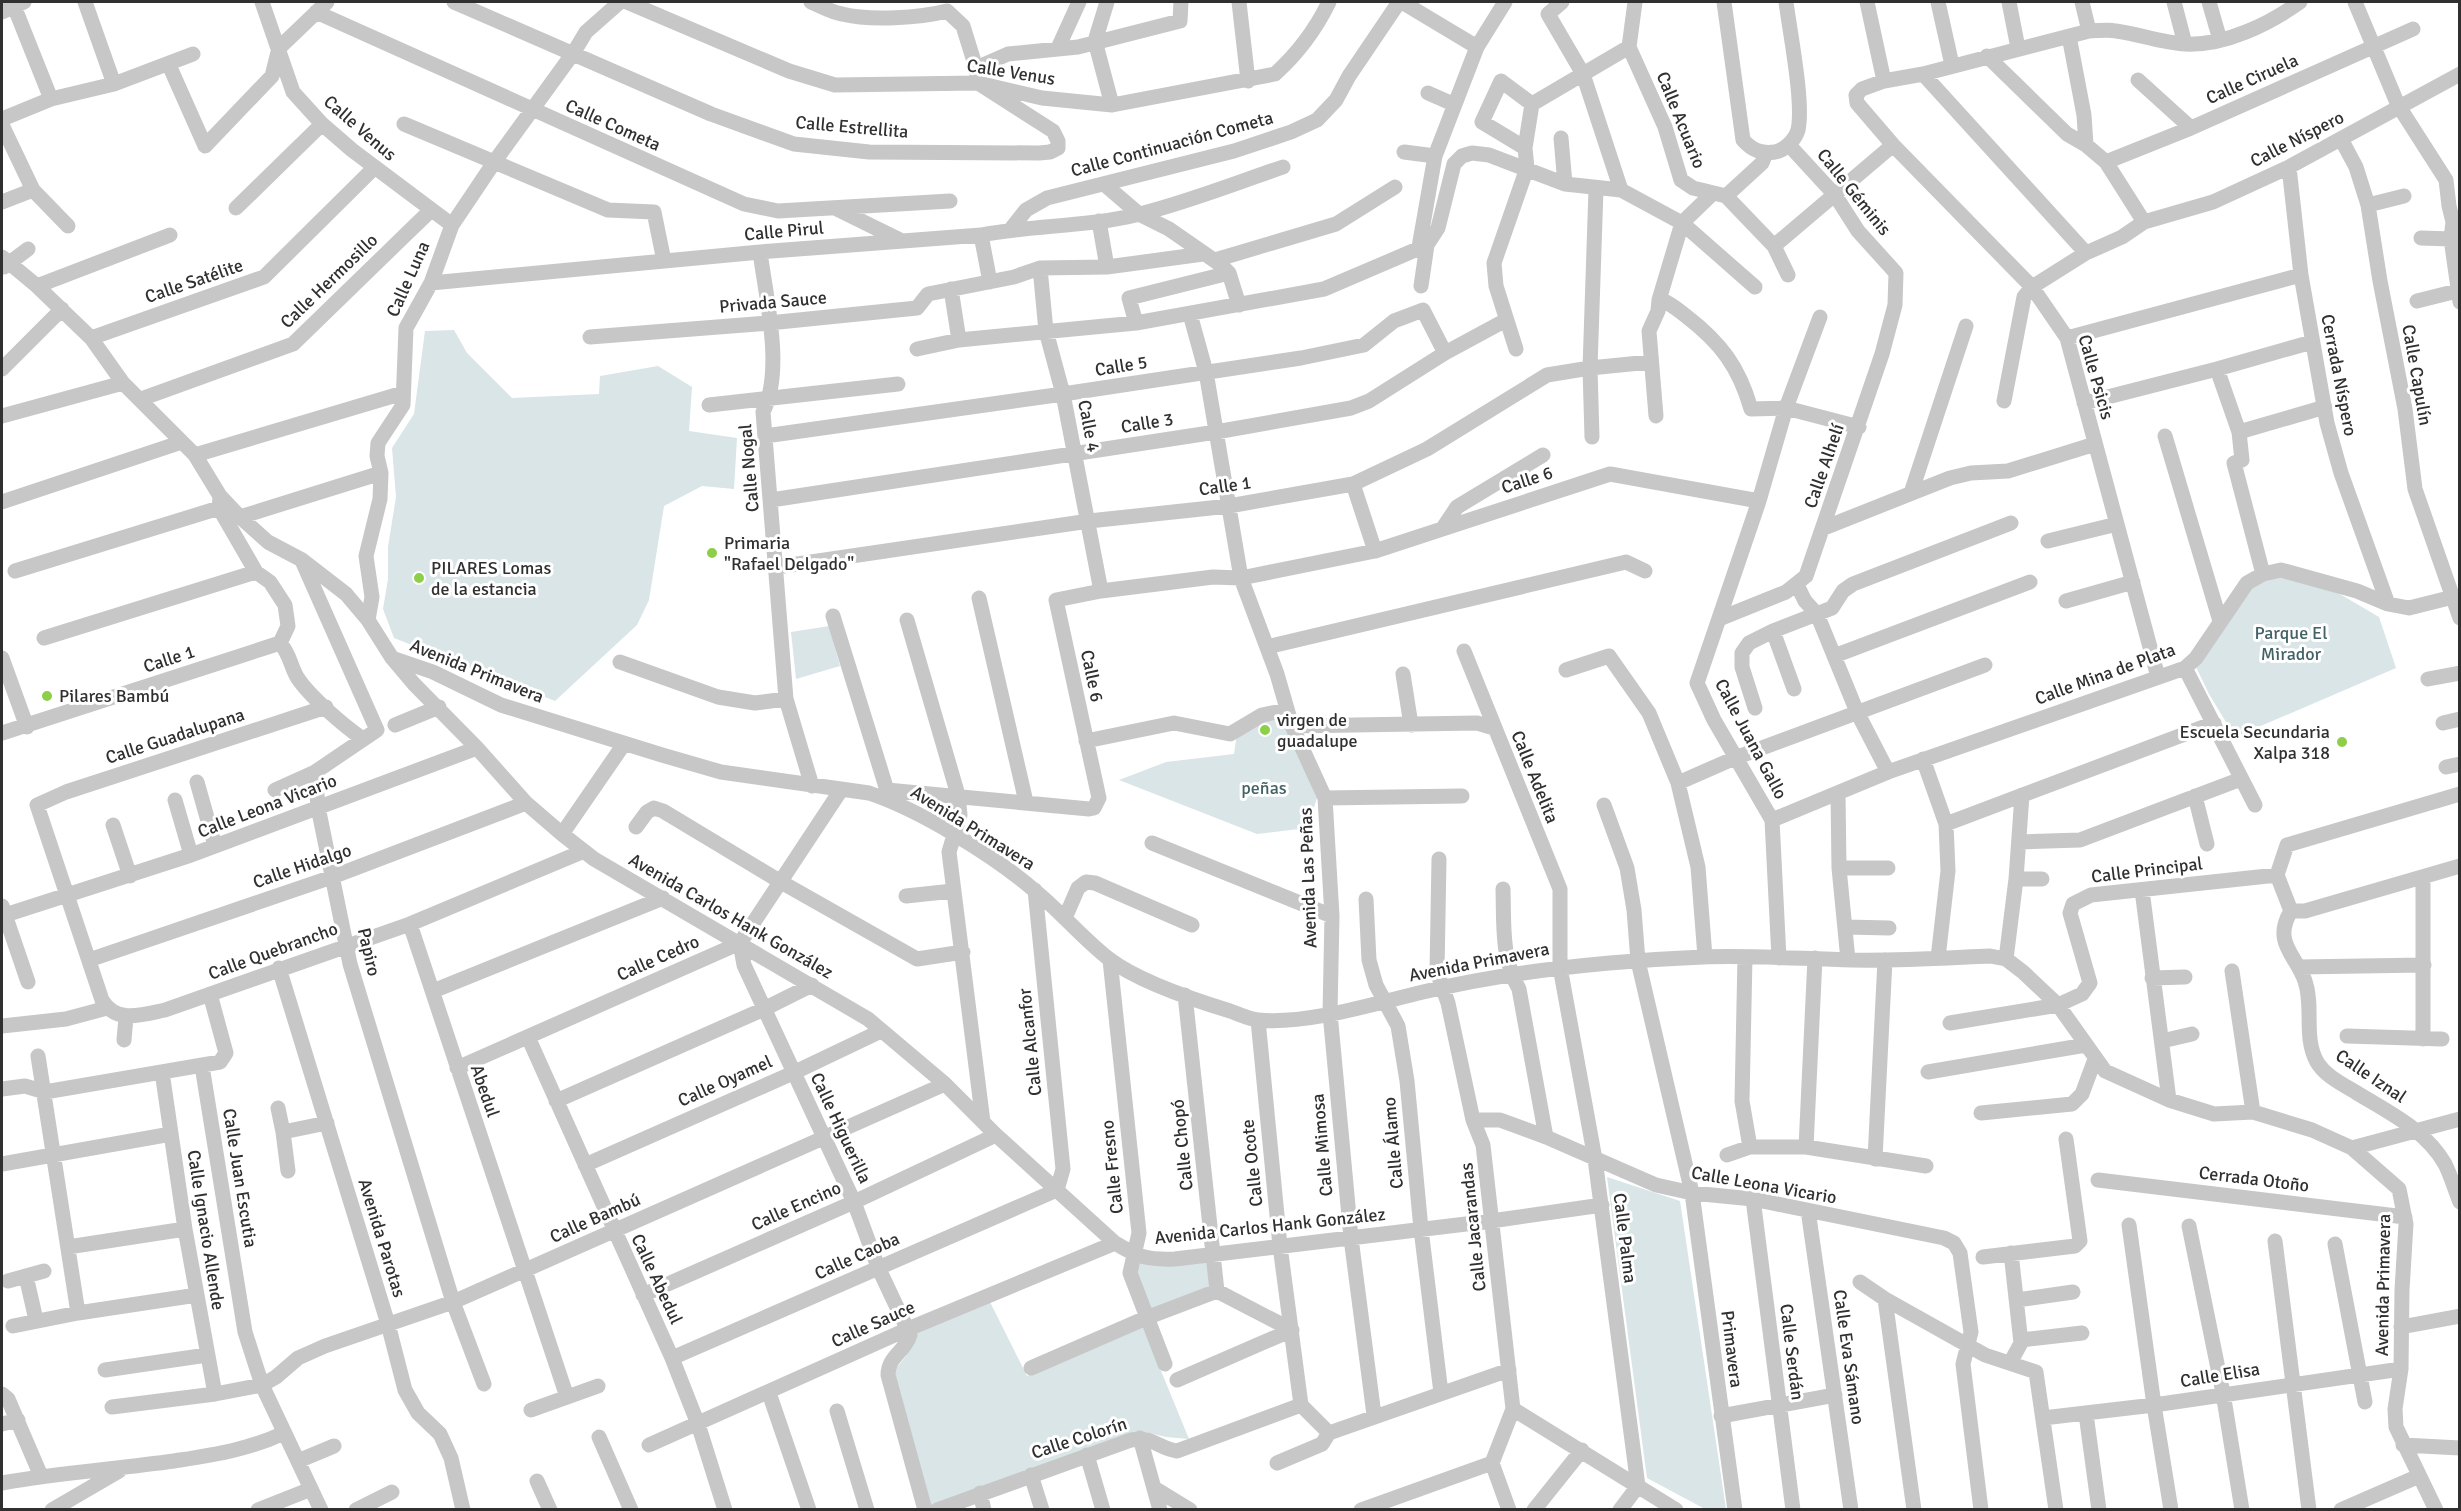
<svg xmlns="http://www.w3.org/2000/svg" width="2461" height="1511" font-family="Signika,sans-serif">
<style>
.green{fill:#d9e5e6}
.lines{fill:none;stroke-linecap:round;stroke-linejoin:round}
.minor{stroke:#c7c7c7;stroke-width:15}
.poi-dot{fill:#8dcf49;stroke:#fff;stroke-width:2}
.labels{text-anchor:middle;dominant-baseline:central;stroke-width:6;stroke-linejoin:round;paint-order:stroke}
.street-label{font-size:18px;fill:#303030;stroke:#fff}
.poi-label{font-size:18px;fill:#303030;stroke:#fff;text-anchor:start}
.park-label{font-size:18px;fill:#426266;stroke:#fff}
</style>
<rect width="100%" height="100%" fill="#fff"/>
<path class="green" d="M454,330L467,353L512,398L599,394L600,376L658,366L692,387L689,431L737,438L734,489L702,486L664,506L649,600L637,625L555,701L394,638L383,609L388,579V547L396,497L392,448L414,414L425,331Z
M2284,577L2321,583L2379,617L2396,668L2235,737L2209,694L2196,667L2213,646L2248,587L2263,578Z
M829,626L840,666L796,679L791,632Z
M1281,713L1317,798L1307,828L1257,834L1119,780L1166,762L1234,754L1237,733Z
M1607,1177L1680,1201L1726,1509H1705L1647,1478Z
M1136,1258H1211L1214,1289L1148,1314L1133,1274Z
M990,1302L1027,1376L1143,1327L1189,1439L1166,1437L1141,1431L928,1509L894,1371L906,1356L915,1331Z"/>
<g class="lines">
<path class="minor" d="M85,2L114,84
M262,2L293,92L322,124L352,150L452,225
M454,2L711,114L794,144L869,152L1039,153L1050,152L1058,148V141L1053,131L978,83L976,68L963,26L947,11C920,18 870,21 842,14C831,12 821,6 811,2
M627,2L789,71L835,85L978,83L1042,98L1112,105L1275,74C1297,54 1316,29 1329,2
M1107,2L1095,41L1112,105
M1239,2L1248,81
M1402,2L1477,47
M1562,2L1548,14L1583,74L1621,190
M1635,2L1629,47L1665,127L1681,180L1693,188L1726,196L1774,246L1788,275
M1724,2L1743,140C1752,150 1761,154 1775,152C1785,150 1795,140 1798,130C1804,103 1790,33 1786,2
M1867,2L1884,81
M1938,2L1952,65
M2009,2L2018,48
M2082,2L2089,31
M2174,2L2185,44
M2209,2L2220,40
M2355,2L2398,105L2446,180L2449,206L2453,222L2451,239L2460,302
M14,6L51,99
M2,12L24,2
M316,12L744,204L778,211L950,201
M2069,36L2084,115L2086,145
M1058,48L1079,2
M1987,56L2067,134L2086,145L2106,162L2144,222
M169,65L205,146L272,76L279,48L327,2
M976,68L1008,54L1078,47L1180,21L1181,2
M1923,74L2086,253
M2138,80L2191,128
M1428,93L1453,104
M2,119L51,99L114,84L193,54
M404,124L608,210L654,212L664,261
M2,125L33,190L68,226
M1561,138L1565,184
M2341,139L2356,167L2368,205L2380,281L2405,409L2415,489L2460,618
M1525,148L1482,122L1501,81L1532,104
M1404,152L1435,156
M2106,162L2191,128L2413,29
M2289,167L2301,275L2327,423L2341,473L2388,604
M1104,184L1139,214L1169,229L1221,265L1229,273L1239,305
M1726,196L1762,163L1766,153
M2,202L33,190
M2368,205L2404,196
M236,208L322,124
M835,208L902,241
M1099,221L1107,267
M1011,229L1026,210L1047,198L1234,151L1291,132L1317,120L1336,100L1349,76L1399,2
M981,235L990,282
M2421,238L2451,239L2460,236
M1774,246L1893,145
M1419,247L1435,156L1477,47L1505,2
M760,252C766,298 784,371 763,412L786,699L812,786
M2,257L37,286L91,338L123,383L195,455L220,496L240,517L268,542L302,560L346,594L368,620L392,658L414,684L477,748L526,803L562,834L594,859L868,1019L945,1084L996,1135L1115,1243C1138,1257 1148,1260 1175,1259L1491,1221L1602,1205
M1215,260L1336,224L1395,187
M4,267L28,249
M1040,268L1046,331L1063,394L1101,591
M431,283L760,252L981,235C1033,225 1088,227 1140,214C1188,202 1236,183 1283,167
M37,286L170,235
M1421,286L1427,245
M951,289L959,340L1136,323L1324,289L1427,245L1438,228L1454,164L1462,156L1472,153L1489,155L1565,184L1621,190L1682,223L1755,287
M1659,300C1670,302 1678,310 1686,316C1721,343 1739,367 1751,409L1786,408L1859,427
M2417,301L2457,291
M1190,314L1206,372L1241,578L1277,674L1292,726L1325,798L1332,916L1330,1013L1351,1238L1374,1415
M1136,323L1129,298L1229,273
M590,337L769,323L917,308L928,294L1014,277L1040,268L1107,267L1203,254
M91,338L264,277L375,167
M2067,338L2301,275
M917,349L959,340
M1516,349L1496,286L1494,263L1527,168L1525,148L1532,104L1629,47
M2,369L62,309
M2217,369L2239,432L2242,460L2234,463L2263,574
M141,399L293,344L430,211
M2004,401L2024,297L2032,287L2086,253L2122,237L2144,222L2213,202L2289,167L2460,74
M2084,403L2217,369L2312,342
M709,405L898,384
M2,416L123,383
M1656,416L1649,331L1658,311L1659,300L1682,223L1712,194
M2239,432L2325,407
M765,436L1063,394L1301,358L1364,345L1394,321L1423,310L1445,353
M2165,436L2220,621
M1592,437L1590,368L1596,189
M195,455L403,393
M1353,484L1375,551
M1911,493L1966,326
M220,497L219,508L256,572L270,582L285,605L288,626L280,643C290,654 290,665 297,677C309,696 344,726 363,739
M771,500L1216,432L1351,408L1369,401L1445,353L1506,320
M2,502L182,442
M240,517L381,473
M1443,528L1457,507L1543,455
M1824,528L1950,478L1971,473L2008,471L2095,444
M2048,541L2117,524
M777,567L1089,521L1229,506L1353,484L1427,449L1547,375L1590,368L1650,362
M15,571L219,508
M1797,585L1805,601L1817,614L1857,712L1888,772
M979,598L1026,802
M2066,601L2133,582
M833,616L890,800
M1719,619L1786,592L1806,576L1882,354L1895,305L1896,273L1858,231L1835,195L1789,145
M368,620L372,597L366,556L380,499L381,473L377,456L378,443L403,405L406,328L431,283L452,225L495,161L574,52L586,32L620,2
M907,620L958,795L960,815L949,852L983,1122
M1773,631L1794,689
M44,638L256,572
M1267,647L1626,562L1645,571
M1464,651L1560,889V967L1595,1159L1638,1486L1620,1510
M1834,656L2030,582
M2,658L27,727
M392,658L433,672L501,705L662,755L721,772L869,793C920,810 993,855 1034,890C1060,911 1082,938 1109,959C1139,982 1194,1000 1230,1011C1239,1014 1249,1019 1258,1020C1307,1025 1376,1003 1423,992C1515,970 1608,961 1703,957C1752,955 1803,959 1852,960C1898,961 1944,958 1990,956L2006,959L2023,972L2058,1005L2105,1071L2169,1100L2214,1114L2253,1112L2312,1130L2352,1148L2399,1189L2406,1224L2402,1290L2401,1369L2395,1409L2396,1427L2436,1510
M620,662L718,697L755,703L786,699
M2185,668L2255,805
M1566,670L1609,656L1649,713L1678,783L1698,867L1705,957
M1403,674L1411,725
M2158,677L2067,338L2032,287L1893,145L1857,103L1856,95L1862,89L1884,81L1923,74L2089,31C2098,31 2107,29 2116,31C2139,34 2162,43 2185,44C2225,46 2269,24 2300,2
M2428,679L2460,673
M326,707L66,792L37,805L102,1000C116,1024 142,1015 165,1010L410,924L584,851
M1755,708L1742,667V653L1749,643L1773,631L1832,608L1843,591L1853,584L2011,523
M2443,723L2460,719
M395,725L439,707
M1292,726L1477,723L1494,728
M2,733L280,643
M1086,741L1174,723L1230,734L1262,715L1287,710
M1923,759L1946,824L1948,871L1938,958
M2446,767L2460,764
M315,772L318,807L350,964L453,1302L484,1384
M197,782L215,846
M1678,783L1735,758L1985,665
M275,790L315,772L377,730L303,563
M887,790L1089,809L1094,808L1099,798L1056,600L1101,591L1213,577L1241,578L1375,551L1610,474L1759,501
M1838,793L1839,868L1848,960
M2460,794L2287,845L2277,875L2291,911C2272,942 2296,955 2305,981C2314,1007 2303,1037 2317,1062C2325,1076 2344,1085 2357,1093C2388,1112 2426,1130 2445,1164C2451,1176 2455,1190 2460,1202
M2195,796L2207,844
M1325,798L1462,796
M175,800L191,855
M1604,805L1627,868L1634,910L1638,961L1692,1193L1735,1510
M1772,820L1888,772L2185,668L2196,658L2247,583L2263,574L2281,570L2357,591L2388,604L2409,608L2453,597
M1946,824L2214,723
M113,825L130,876
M636,827L647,812L654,808L663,811L781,882L917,959L963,952
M562,834L624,744
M2019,842L2080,840L2241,779
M1152,843L1332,916
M1439,859L1437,972L1448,1003L1473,1120L1483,1145L1513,1409L1492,1463
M1839,868H1888
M2016,879H2042
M1503,889C1504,923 1501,958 1519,989L1546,1137
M2142,890L2169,1100
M906,896L953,891
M1366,899L1369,960L1376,985L1398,1026L1407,1081L1421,1229L1441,1393
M2,906L28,982
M2291,911H2305L2460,866
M2,916L191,855L477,748
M1065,918L1078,888L1086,882L1095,883L1192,925
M410,924L567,1397
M1846,927L1889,928
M740,943L744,965L854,1202L878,1267L910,1335C905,1352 888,1356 888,1375L925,1510
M1745,957L1742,1101L1750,1147
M1779,958L1772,820L1714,720L1697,683L1759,501L1786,408L1820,317
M2006,959L2016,879L2022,795
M89,960L332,877L526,803
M1110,960L1139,1233L1130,1273L1165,1364
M2299,967L2424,965
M279,968L388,1324L405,1390L418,1413L440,1434L451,1458L463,1510
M2232,971L2253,1112
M2152,978L2185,977
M433,991L663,898
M1185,995L1217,1291
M1258,1020L1280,1246L1301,1405L1329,1433
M1950,1023L2058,1005L2082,994L2090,983L2070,913L2073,904L2091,895L2277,875
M2,1026L66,1019L107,1008
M2347,1036L2442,1039
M528,1037L672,1358L698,1424L725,1510
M2423,1039V878
M124,1040L126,1017
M2162,1041L2192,1034
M38,1056L78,1313
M202,1066L245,1332L262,1385L321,1510
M457,1068L740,943L841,790
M162,1072L185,1229L215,1394
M1928,1072L2086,1045
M2,1089L25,1086L45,1092L220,1062L226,1053L210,994
M556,1101L764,1009L812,985
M278,1108L283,1132
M1981,1113L2072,1104L2082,1094L2095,1059
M1473,1120H1500L1546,1137L1656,1185L1692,1193L1753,1199L1944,1238L1954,1243L1960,1253L1971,1332L1963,1364L1981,1510
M1806,1147L1815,958
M2352,1148L2460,1119
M1727,1155L1750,1147H1806L1926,1166
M1875,1159L1885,960
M2,1164L171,1134
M585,1165L793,1073L881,1031
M288,1171L283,1132L327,1123
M2098,1180L2405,1217
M1753,1199L1793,1510
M1808,1210L1851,1510
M2129,1225L2154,1405L2171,1510
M2189,1226L2223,1393L2242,1510
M2275,1241L2309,1510
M2335,1244L2365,1402
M68,1247L185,1229
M1983,1257L2075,1246L2080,1241L2066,1139
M26,1276L44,1271
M8,1281L26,1276L36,1320
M1860,1282L1885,1299L1985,1355L2036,1372L2056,1510
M1217,1291L1292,1330
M643,1295L854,1202L996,1135
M1885,1299L1914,1510
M2017,1300L2073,1292
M13,1326L78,1313L197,1295
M2401,1327L2460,1316
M2021,1340L2082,1333
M672,1358L1057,1190L1063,1169L1035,890
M2010,1363L2021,1343L2011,1253
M1031,1368L1146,1318L1217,1291
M105,1370L207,1355
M1177,1380L1292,1330
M769,1393L809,1510
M2,1394L8,1399L41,1476
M112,1407L215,1394L262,1385L276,1377L298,1358L325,1346L453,1302L945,1084
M1513,1409L1676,1510
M531,1410L598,1386
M837,1411L867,1510
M2086,1414L2099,1510
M1721,1416L1835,1395
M2043,1418L2154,1405L2401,1369
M2,1424L18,1420
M1329,1433L1509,1370
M599,1437L631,1510
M1140,1438L1160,1510
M649,1445L908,1329L1115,1243
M2403,1445L2460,1448
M1087,1455L1103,1510
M298,1461L334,1446
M1277,1463L1322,1444L1329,1433
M1492,1463L1509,1510
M1031,1475L1042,1510
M537,1481L550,1510
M2,1483C58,1473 116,1469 174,1461C212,1455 248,1450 284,1433
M1154,1488L1190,1510
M980,1493L984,1510
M52,1510L119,1471
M258,1510L311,1489
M356,1510L392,1492
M937,1510L1131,1440C1154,1436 1157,1448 1177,1451L1301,1405
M1361,1510L1492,1463
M1534,1510L1582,1450
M2341,1510L2419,1476"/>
</g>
<g class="poi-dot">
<circle cx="712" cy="553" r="6"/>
<circle cx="419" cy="578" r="6"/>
<circle cx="47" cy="696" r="6"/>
<circle cx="1265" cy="730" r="6"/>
<circle cx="2342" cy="742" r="6"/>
</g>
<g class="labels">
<g class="street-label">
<text transform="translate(1011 72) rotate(9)">Calle Venus</text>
<text transform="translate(2252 79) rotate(-24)">Calle Ciruela</text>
<text transform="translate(1681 120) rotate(68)">Calle Acuario</text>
<text transform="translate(613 125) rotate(24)">Calle Cometa</text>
<text transform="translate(852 127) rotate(5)">Calle Estrellita</text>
<text transform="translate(360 128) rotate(41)">Calle Venus</text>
<text transform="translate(2297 139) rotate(-27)">Calle Níspero</text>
<text transform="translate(1172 144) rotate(-15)">Calle Continuación Cometa</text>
<text transform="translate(1854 192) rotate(51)">Calle Géminis</text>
<text transform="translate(784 231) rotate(-5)">Calle Pirul</text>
<text transform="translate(408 279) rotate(-66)">Calle Luna</text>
<text transform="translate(194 281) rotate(-19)">Calle Satélite</text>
<text transform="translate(329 281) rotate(-44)">Calle Hermosillo</text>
<text transform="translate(773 302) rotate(-5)">Privada Sauce</text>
<text transform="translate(1121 366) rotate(-9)">Calle 5</text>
<text transform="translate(2339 375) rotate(79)">Cerrada Níspero</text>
<text transform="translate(2417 375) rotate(80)">Calle Capulín</text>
<text transform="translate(2096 377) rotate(74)">Calle Psicis</text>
<text transform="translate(1147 423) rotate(-9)">Calle 3</text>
<text transform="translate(1089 426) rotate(79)">Calle 4</text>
<text transform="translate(1824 466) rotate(-71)">Calle Alhelí</text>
<text transform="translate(749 468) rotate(-95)">Calle Nogal</text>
<text transform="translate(1527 480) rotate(-18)">Calle 6</text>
<text transform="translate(1225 486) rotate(-8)">Calle 1</text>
<text transform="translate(169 659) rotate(-18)">Calle 1</text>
<text transform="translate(477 671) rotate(22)">Avenida Primavera</text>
<text transform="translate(2105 674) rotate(-20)">Calle Mina de Plata</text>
<text transform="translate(1092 676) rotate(78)">Calle 6</text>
<text transform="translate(175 736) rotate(-18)">Calle Guadalupana</text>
<text transform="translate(1751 739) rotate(62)">Calle Juana Gallo</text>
<text transform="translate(1535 777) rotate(68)">Calle Adelita</text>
<text transform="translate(267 806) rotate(-21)">Calle Leona Vicario</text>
<text transform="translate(973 828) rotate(32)">Avenida Primavera</text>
<text transform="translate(302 866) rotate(-19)">Calle Hidalgo</text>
<text transform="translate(2147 870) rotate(-7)">Calle Principal</text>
<text transform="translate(1308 878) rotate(-92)">Avenida Las Peñas</text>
<text transform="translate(731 916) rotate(30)">Avenida Carlos Hank González</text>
<text transform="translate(273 951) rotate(-20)">Calle Quebrancho</text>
<text transform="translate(369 952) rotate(77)">Papiro</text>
<text transform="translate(658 958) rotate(-24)">Calle Cedro</text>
<text transform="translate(1479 962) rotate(-11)">Avenida Primavera</text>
<text transform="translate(1030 1042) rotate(-96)">Calle Alcanfor</text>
<text transform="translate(2371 1076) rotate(34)">Calle Iznal</text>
<text transform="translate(725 1081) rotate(-24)">Calle Oyamel</text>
<text transform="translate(485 1091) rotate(71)">Abedul</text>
<text transform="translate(841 1128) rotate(65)">Calle Higuerilla</text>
<text transform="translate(1393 1143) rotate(-95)">Calle Álamo</text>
<text transform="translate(1182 1145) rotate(-96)">Calle Chopó</text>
<text transform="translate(1322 1145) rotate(-95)">Calle Mimosa</text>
<text transform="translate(1252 1163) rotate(-96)">Calle Ocote</text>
<text transform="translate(1112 1167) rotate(-96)">Calle Fresno</text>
<text transform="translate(240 1178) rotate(81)">Calle Juan Escutia</text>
<text transform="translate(2254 1179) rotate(7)">Cerrada Otoño</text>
<text transform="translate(1764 1185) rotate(10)">Calle Leona Vicario</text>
<text transform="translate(796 1206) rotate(-24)">Calle Encino</text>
<text transform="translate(595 1218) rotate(-24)">Calle Bambú</text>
<text transform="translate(1270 1226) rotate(-6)">Avenida Carlos Hank González</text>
<text transform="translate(1473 1227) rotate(-96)">Calle Jacarandas</text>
<text transform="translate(206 1230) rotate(81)">Calle Ignacio Allende</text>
<text transform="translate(382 1238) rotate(73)">Avenida Parotas</text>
<text transform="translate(1625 1238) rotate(83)">Calle Palma</text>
<text transform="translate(857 1256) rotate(-24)">Calle Caoba</text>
<text transform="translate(657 1279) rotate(65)">Calle Abedul</text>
<text transform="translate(2383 1285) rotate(-89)">Avenida Primavera</text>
<text transform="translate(873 1324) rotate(-24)">Calle Sauce</text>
<text transform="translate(1732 1349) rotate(83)">Primavera</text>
<text transform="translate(1792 1352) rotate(83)">Calle Serdán</text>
<text transform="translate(1849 1357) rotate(82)">Calle Eva Sámano</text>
<text transform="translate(2220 1375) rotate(-9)">Calle Elisa</text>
<text transform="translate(1079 1438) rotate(-18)">Calle Colorín</text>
</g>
<g class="poi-label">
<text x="724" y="543">Primaria<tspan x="724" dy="21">"Rafael Delgado"</tspan></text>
<text x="431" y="568">PILARES Lomas<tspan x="431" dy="21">de la estancia</tspan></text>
<text x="59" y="696">Pilares Bambú</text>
<text x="1277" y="720">virgen de<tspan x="1277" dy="21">guadalupe</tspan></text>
<text x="2330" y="732" text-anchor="end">Escuela Secundaria<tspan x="2330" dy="21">Xalpa 318</tspan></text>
</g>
<g class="park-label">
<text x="2291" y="633">Parque El<tspan x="2291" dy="21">Mirador</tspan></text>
<text x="1264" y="788">peñas</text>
</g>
</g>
<rect width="2461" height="1511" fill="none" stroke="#303030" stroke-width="6"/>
</svg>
